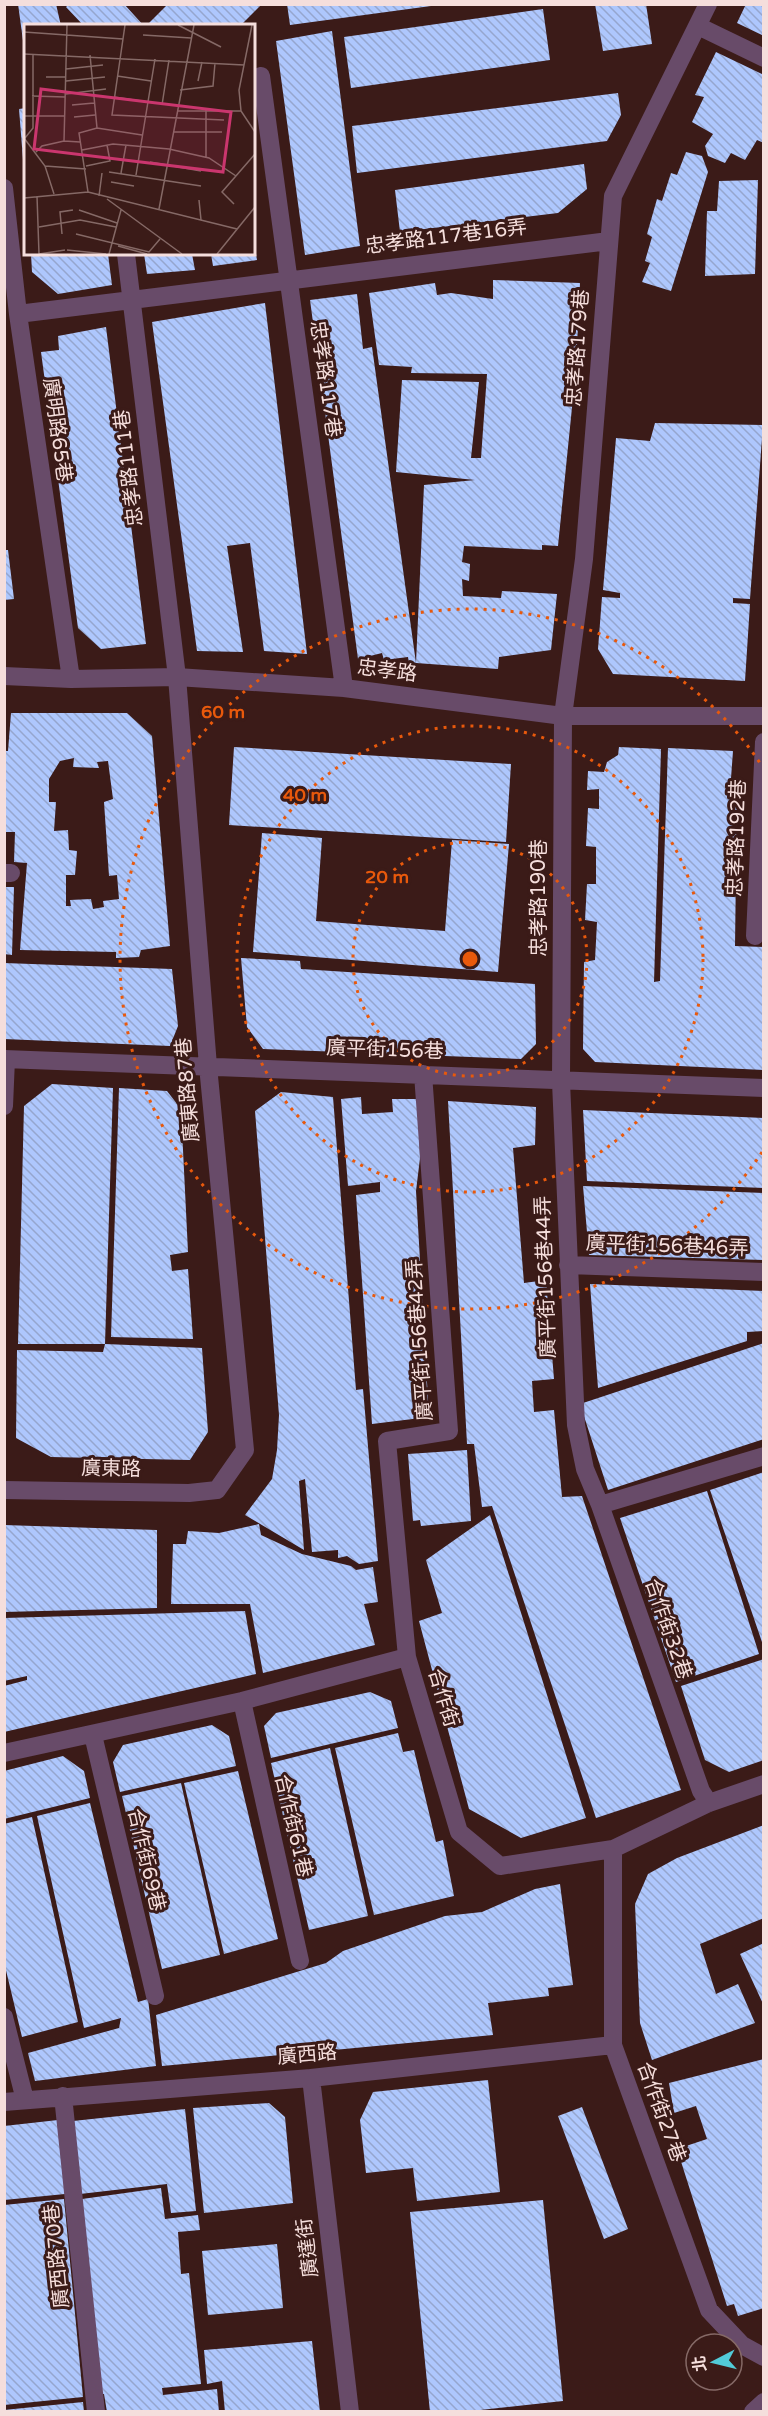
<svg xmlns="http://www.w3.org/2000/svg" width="768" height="2416" font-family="'Varela Round','Noto Sans TC',sans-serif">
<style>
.building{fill:url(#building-back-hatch);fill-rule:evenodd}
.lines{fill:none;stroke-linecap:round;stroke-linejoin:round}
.service{stroke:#684b69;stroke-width:18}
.ring{fill:none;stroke:#e8590c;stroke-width:3;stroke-dasharray:3 6}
.labels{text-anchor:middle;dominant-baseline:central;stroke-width:6;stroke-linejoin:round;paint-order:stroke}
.street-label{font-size:20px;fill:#f5dedc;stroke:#3b1b18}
.inset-road{fill:none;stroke:#856966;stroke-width:1.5}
.view{fill:#ca366e;fill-opacity:0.15;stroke:#ca366e;stroke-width:3}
.inset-edge{fill:none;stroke:#f5dedc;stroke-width:3}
.centre{fill:#e8590c;stroke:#3b1b18;stroke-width:3}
.ring-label{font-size:18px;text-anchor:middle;font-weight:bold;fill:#e8590c;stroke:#3b1b18;stroke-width:6;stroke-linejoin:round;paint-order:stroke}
</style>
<defs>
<pattern id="building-back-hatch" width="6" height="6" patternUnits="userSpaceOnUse" patternTransform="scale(1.5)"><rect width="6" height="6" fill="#aec7fd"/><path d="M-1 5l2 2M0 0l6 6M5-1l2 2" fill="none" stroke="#95a6ce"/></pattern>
</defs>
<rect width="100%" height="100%" fill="#3b1b18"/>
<path class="building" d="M18,4H56L61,26H26L24,48Z
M69,4H124L144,26H84L66,7Z
M168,4H262L240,26H146Z
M287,4H431V6L290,25Z
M595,4H646L652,44L603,51Z
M746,4H764V36L737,23Z
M543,9L550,60L351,88L344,37Z
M332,31L360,246L305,255L276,41Z
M716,52L764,75V143L757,140L745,160L731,153L725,163L708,156L705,146L713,134L692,122L704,97L695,95Z
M618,93L621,115L607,141L357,173L352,126Z
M26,108V172H24L19,109Z
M686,152L702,156L708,172L671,291L642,282L650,263L645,261L652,237L647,234L657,199L662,201L671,173L677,175Z
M584,164L587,189L558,213L400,232L395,190Z
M758,180L755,274L705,276L707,211H717L719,181Z
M254,241L257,260L213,266L211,254H254Z
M31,254H108L112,285L58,294L32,272Z
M144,254H192L195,270L147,274Z
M493,280L580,283L576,368L558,546L542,545V550L464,546L462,562L470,564L469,581L462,579L463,596L501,598L502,591L557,594L551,650L499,657L498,669L416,663L424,485L475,480L396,472L402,380L479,382L471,458H481L487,374L411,373L412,367L379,365L369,293L435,283L437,295L451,293L493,299Z
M357,294L363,349L372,347L416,663L409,664L408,657L384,660L382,653L358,659L310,300Z
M265,303L307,654L264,651L250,543L227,546L243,652L197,651L152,322Z
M106,327L146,644L101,649L78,628L41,352L59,350L58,336Z
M655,423L763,425L750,599L733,598V603L750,604L745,681L613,674L598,649L602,597L620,598V593L603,590L616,438L650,441Z
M4,550H8L14,599L4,600Z
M11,713H127L152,736L170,946L141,950L139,957L116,958V952L20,950L27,863L14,862L15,832H4V751H8ZM74,758L73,767L99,768L97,762L108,761L113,799L104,802L109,876L117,875L119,899L103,901L104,907L93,909L91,899L70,900L71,906H66V875H75L77,851L69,850L68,830L54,831L56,802H49V779L60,761Z
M234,747L511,764L506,842L229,825Z
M619,747L661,749L654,982L660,981L668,748L733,751L730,792L737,793L735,946L764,947V1070L595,1062L583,1049L584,962L595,960L597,922L585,920L587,884H596V847L586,846L588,808L599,809V789L587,790L588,771L604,772L607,762L618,755Z
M262,833L322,838L316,921L445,931L452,840L509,844L498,972L253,952Z
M4,887H14L12,955L4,954Z
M241,958L300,961L301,969L535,984L536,1044L521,1059L263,1049L247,1027Z
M4,963L172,969L178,1026L170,1046L4,1039Z
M52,1084L113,1088L105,1344H18L24,1106Z
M119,1088L167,1091L181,1109L188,1252L170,1255L172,1271L188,1269L193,1339L111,1337Z
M281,1092L333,1097L356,1390L363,1389L378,1561L359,1564L347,1556L338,1558V1550L312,1552L305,1479L299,1481L304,1550L245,1515L272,1479L277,1450L279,1415L255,1111Z
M361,1097L362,1114L393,1112L392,1099H418L420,1158L416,1191L429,1417L372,1424L356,1195L380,1192V1182L348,1186L341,1099Z
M448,1101L536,1107L535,1145L513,1148L524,1283L546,1280L554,1379L532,1381L534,1412L554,1410L562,1497L582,1496L681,1790L596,1818L492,1506L482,1507L474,1444H467Z
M583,1110L764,1118V1188L587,1181Z
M583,1186L764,1193V1260L589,1255Z
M590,1284L764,1291V1331L747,1332V1341L598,1388Z
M764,1343V1439L608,1490L580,1404Z
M105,1344L202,1348L208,1432L190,1460L51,1457L16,1438L17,1350L103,1352Z
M467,1450L471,1521L421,1526L420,1520L413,1521L408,1454Z
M764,1472V1645H763L710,1490Z
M707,1491L759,1654L676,1682L620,1518Z
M490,1515L586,1818L521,1838L469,1809L419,1621L442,1613L426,1560Z
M259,1524L261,1535L302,1554L351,1566L356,1570L373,1567L378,1602L364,1604L375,1645L263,1673L250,1604H171L173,1544H186L188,1531L219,1533Z
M4,1525L157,1530V1608L4,1612Z
M245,1611L256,1674L4,1732V1686L27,1680V1676L4,1681V1618Z
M764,1659V1760L729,1772L705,1760L681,1686Z
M370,1692L391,1701L398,1728L271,1758L264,1726L276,1713Z
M212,1725L229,1736L236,1766L120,1792L113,1762L123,1745Z
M398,1733L403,1752L414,1750L436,1842L443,1840L454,1896L374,1915L335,1748Z
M330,1748L368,1916L309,1930L271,1763Z
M63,1756L84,1771L90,1798L4,1819V1771Z
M238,1771L278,1939L224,1954L184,1783Z
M181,1783L220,1955L162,1969L122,1796Z
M90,1803L138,2002L148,1999L156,2066L35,2081L28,2053L119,2028L121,2018L84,2028L37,1816Z
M32,1817L78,2022L22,2037L4,1962V1824Z
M764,1825V1918L700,1944L716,1994L738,1984L755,2023L652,2060L640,2023L635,1904L648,1874L677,1858Z
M560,1884L573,1985L548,1988L549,1996L488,2003L493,2035L162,2066L156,2015L326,1963L343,1951L445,1916L482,1912L535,1889Z
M764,1943V2006L740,1954Z
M764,2059V2308L738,2316L734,2304L727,2306L677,2149L707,2139L696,2106L674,2113L669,2083Z
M488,2080L500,2192L417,2201L413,2168L366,2173L360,2120L373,2092Z
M269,2103L285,2117L293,2203L204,2213L193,2108Z
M582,2107L628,2229L604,2239L558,2116Z
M185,2109L196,2211L171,2213L167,2184L80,2194L73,2121Z
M58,2120L65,2194L4,2200V2126Z
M161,2188L165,2219L198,2215L200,2230L178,2232L181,2274L189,2273L201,2384L162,2388L163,2395L217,2389L219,2412H107L104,2394H100L82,2199Z
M64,2199L83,2397L4,2405V2205Z
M543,2200L563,2401L462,2412H430L410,2212Z
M277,2244L283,2308L208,2315L202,2251Z
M312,2341L320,2412H225L222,2381L207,2384L204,2350Z
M83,2402L84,2412H4V2410Z"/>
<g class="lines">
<path class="service" d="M708,4L613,196L584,559L563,716L561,1082L576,1425L585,1469L600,1505L701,1791L709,1803
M698,26L764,58
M261,76L344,688
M4,188L18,314L71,679
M18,314L609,241
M4,676L71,679L177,677L344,688L563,716H764
M4,873H11
M755,936L764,742
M4,1059L764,1088
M423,1074L449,1431L387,1441L407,1657L459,1832L500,1866L613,1849L709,1803L764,1784
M4,1106L6,1059
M568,1265L764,1272
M4,1490L189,1493L217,1490L245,1450L208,1066L177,677L126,254
M600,1505L764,1456
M242,1701L300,1961
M93,1735L155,1996
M4,1753L242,1701L407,1657
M613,1849V2045L709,2310L742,2345L764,2357
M4,2017L25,2100
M311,2078L350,2412
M63,2096L96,2412
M4,2102L311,2078L613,2045
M753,2412L764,2402"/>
</g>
<g class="ring">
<circle cx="470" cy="959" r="117"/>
<circle cx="470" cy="959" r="233"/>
<path d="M762 1152A350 350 0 1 1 762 766"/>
</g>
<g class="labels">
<g class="street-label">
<text transform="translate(446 237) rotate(-7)">忠孝路117巷16弄</text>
<text transform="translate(578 348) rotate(-86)">忠孝路179巷</text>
<text transform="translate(325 379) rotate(82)">忠孝路117巷</text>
<text transform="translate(57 430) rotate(82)">廣明路65巷</text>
<text transform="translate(129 468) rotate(-97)">忠孝路111巷</text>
<text transform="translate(387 671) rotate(7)">忠孝路</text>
<text transform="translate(737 838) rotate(-88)">忠孝路192巷</text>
<text transform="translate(539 898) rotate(-90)">忠孝路190巷</text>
<text transform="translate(385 1050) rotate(2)">廣平街156巷</text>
<text transform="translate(188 1090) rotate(-95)">廣東路87巷</text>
<text transform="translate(667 1246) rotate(2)">廣平街156巷46弄</text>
<text transform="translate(546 1277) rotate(-92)">廣平街156巷44弄</text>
<text transform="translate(420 1340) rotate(-94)">廣平街156巷42弄</text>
<text transform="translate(111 1469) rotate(1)">廣東路</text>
<text transform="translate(668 1629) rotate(71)">合作街32巷</text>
<text transform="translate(443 1698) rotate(73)">合作街</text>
<text transform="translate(293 1826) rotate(77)">合作街61巷</text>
<text transform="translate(146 1860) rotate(77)">合作街69巷</text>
<text transform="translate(307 2055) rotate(-5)">廣西路</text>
<text transform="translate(661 2112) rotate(70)">合作街27巷</text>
<text transform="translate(308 2248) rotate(-97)">廣達街</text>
<text transform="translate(57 2256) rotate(-96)">廣西路70巷</text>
</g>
</g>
<g transform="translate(24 24)">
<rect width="231" height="231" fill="#3b1b18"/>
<path class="inset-road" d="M101,1L88,91L200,96M154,1L197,23M228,1L215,66L217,87L231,108M0,8L99,15M119,11L167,14M0,30L220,41M66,31L73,104M42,45L79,41M93,52L127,57M22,53H42M42,57L81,53M174,57L178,38M156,66L189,62L191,39M42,70L82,65M8,72L41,73M90,73L124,78M48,81L70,79M138,81L145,36M182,86V134M153,87H217M0,92H40M50,93L71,91M149,108H198M0,114L21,142L30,170M1,114L9,104V30M40,117L43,1M58,126L89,120L145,125L185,134L212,152M12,128L18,122L40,117L56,118M126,138L177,147M21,142L62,145M62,142L86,137L83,121M85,148L177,162M97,149L102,121M112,151L131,35M87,158L110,162M64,168L55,109L73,104L118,111M13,172L15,230M75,172L78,149M0,174L64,168L213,205M83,175L158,230M175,176L177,196M210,180L198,168L231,130M135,185L170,1M55,186L93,199M15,203L56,196L92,203M38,210L36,188L49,186M52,210L125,228L136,215M94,222L123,230M43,226L82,230M15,230L41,226M85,230L97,186M193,230L231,183"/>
<path class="view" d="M17,65L207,88L199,148L10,125Z"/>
<rect width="231" height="231" class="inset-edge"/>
</g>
<circle cx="470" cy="959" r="9" class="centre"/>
<g class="ring-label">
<text x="223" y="718">60 m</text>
<text x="305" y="801">40 m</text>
<text x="387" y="883">20 m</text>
</g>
<rect width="768" height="2416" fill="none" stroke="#f5dedc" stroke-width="12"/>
<g transform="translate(714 2362) rotate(263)"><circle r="28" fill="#3b1b18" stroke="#856966" stroke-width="1.5"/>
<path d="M0-4.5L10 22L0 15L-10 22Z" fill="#52cbd8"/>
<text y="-9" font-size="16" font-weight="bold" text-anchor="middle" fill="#f5dedc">北</text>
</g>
</svg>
